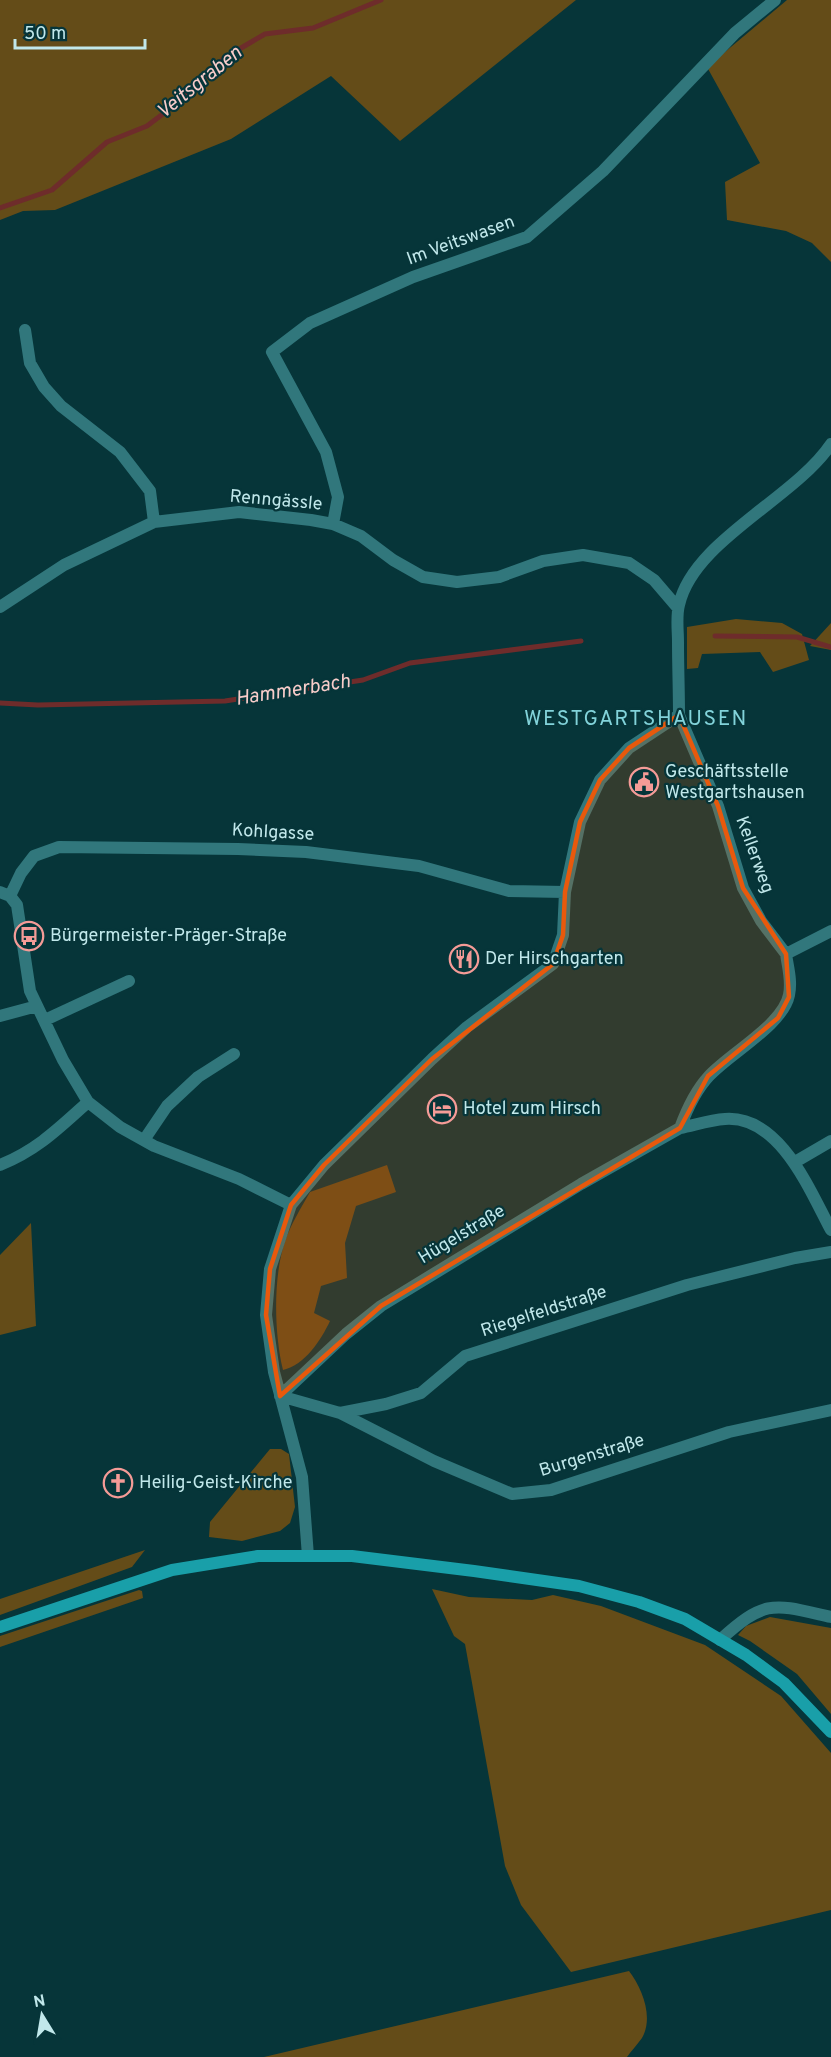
<svg xmlns="http://www.w3.org/2000/svg" width="831" height="2057" font-family="Overpass,sans-serif">
<style>
.green{fill:#644c18}
.lines{fill:none;stroke-linecap:round;stroke-linejoin:round}
.stream{stroke:#6e2c2b;stroke-width:5}
.street{stroke:#31777c;stroke-width:12}
.secondary{stroke:#199fa9;stroke-width:12}
.marked{fill:#e8590c;fill-opacity:0.2;stroke:#e8590c;stroke-width:4.5;stroke-linejoin:round}
.labels{text-anchor:middle;dominant-baseline:central;stroke-width:4.5;stroke-linejoin:round;paint-order:stroke}
.street-label{font-size:18px;fill:#c1e8eb;stroke:#063539}
.poi-label{font-size:18px;fill:#c1e8eb;stroke:#063539;text-anchor:start}
.water-label{font-size:20px;font-style:italic;fill:#f8cdca;stroke:#063539}
.quarter-label{font-size:21px;letter-spacing:1.5px;fill:#82d3da;stroke:#063539}
</style>
<rect width="100%" height="100%" fill="#063539"/>
<path class="green" d="M0,0H576L400,141L331,76L231,139L55,210L23,211L0,220Z
M787,0H831V262L812,243L786,231L727,220L725,182L760,163L707,67Z
M736,619L782,623L802,634L809,660L773,672L760,652L702,654L698,668L687,669V627Z
M831,623V650L810,646Z
M387,1165L396,1192L356,1206L345,1243L347,1278L321,1286L314,1313L330,1321C321,1340 305,1365 283,1370C274,1333 273,1277 285,1241C291,1224 301,1208 310,1192Z
M31,1223L36,1326L0,1335V1255Z
M270,1449H281L289,1454L295,1507L290,1523L280,1531L242,1541L209,1537L210,1522Z
M145,1550L132,1567L0,1615V1599Z
M432,1589L469,1597L532,1600L553,1595L601,1606L705,1645L781,1696L831,1753V1910L571,1972L521,1905L505,1866L465,1644L454,1636Z
M139,1590L142,1591L143,1598L0,1647V1636Z
M770,1617L831,1628V1714L797,1674L750,1641L738,1635L746,1626Z
M629,1971C642,1988 654,2017 642,2038C637,2045 631,2051 627,2057H264Z"/>
<g class="lines">
<path class="stream" d="M0,208L52,190L107,142L147,126L180,101L224,58L265,34L313,28L381,0
M715,636L797,637L831,647
M0,703L38,705L225,701L363,680L410,663L581,641"/>
<path class="street" d="M25,330L30,363L44,387L61,406L120,452L150,491L154,522
M333,524L338,497L326,452L272,352L310,323L413,277L527,237L603,171L735,33L775,0
M0,607L64,565L154,522L239,512L311,520L333,524L361,536L393,560L423,577L457,582L499,577L543,561L583,555L629,563L654,580L678,608
M679,715L718,806L743,888L761,921L786,954L831,931
M0,892L10,896L21,873L34,856L59,847L238,849L306,852L419,866L509,891L565,892
M10,896L17,905L30,991L63,1060L88,1102L120,1127L154,1146L239,1179L291,1205
M0,1016L37,1006
M45,1020L129,981
M680,1128C695,1125 710,1120 725,1119C780,1115 810,1191 831,1230
M144,1140L167,1106L198,1077L234,1054
M795,1162L831,1141
M0,1165C37,1150 58,1129 88,1102
M280,1396L346,1334L381,1306L581,1184L680,1128C687,1109 695,1091 709,1076C730,1053 783,1025 789,995C792,981 788,968 786,954
M280,1396L340,1413L386,1404L421,1393L465,1356L687,1285L795,1258L831,1252
M340,1413L434,1461L512,1494L551,1490L729,1432L831,1410
M308,1556L302,1477L274,1372L266,1315L270,1269L291,1205L324,1165L432,1059L467,1027L553,964L563,935L565,892L580,822L600,780L629,748L679,715C679,691 678,666 678,642C678,630 676,616 679,605C693,541 794,499 831,444
M720,1640C766,1598 774,1604 831,1617"/>
<path class="secondary" d="M0,1627L172,1570L258,1556H352L474,1571L579,1586L639,1602L685,1619L746,1655L784,1683L831,1732"/>
</g>
<path class="marked" d="M679,715L718,806L743,888L786,954L789,997L778,1018L708,1076L680,1128L381,1306L280,1396L266,1315L270,1269L291,1205L324,1165L432,1059L553,964L563,935L565,892L580,822L600,780L629,748Z"/>
<defs>
<g id="civic-ring" transform="scale(1.5)"><circle r="9.5" fill="#063539" stroke="#f59b97" stroke-width="1.5"/><path d="M-.6-6.5H3V-4.5H.6V-3L4-1V1h2V6H-6V1h2V-1L-.6-3ZM-1.2 2.5V6h2.4V2.5Z" fill="#f59b97"/></g>
<g id="bus-ring" transform="scale(1.5)"><circle r="9.5" fill="#063539" stroke="#f59b97" stroke-width="1.5"/><path d="M-5-6H5V4H4V6H2V4H-2V6H-4V4H-5ZM-3.5-4V0h7V-4ZM-3.5 1.2v1.5H-2V1.2ZM2 1.2v1.5H3.5V1.2Z" fill="#f59b97"/></g>
<g id="restaurant-ring" transform="scale(1.5)"><circle r="9.5" fill="#063539" stroke="#f59b97" stroke-width="1.5"/><path d="M-5-6h1v4h1v-4h1v4h1v-4h1v5L-1.5 .5V6h-2V.5L-5-1ZM5-6V6H3V1.5H1.5Q1.5-4 5-6Z" fill="#f59b97"/></g>
<g id="hotel-ring" transform="scale(1.5)"><circle r="9.5" fill="#063539" stroke="#f59b97" stroke-width="1.5"/><path d="M-6-4.5h1.5V1H6V5H4.5V3h-9V5H-6ZM-4 0a1.8 1.8 0 1 1 3.6 0ZM.5 0V-2.5h3Q6-2.5 6 0Z" fill="#f59b97"/></g>
<g id="church-ring" transform="scale(1.5)"><circle r="9.5" fill="#063539" stroke="#f59b97" stroke-width="1.5"/><path d="M-1.2-6h2.4v3.5h3.3v2.4h-3.3V6h-2.4V-.1h-3.3v-2.4h3.3Z" fill="#f59b97"/></g>
</defs>
<g fill-rule="evenodd">
<use href="#civic-ring" x="644" y="782"/>
<use href="#bus-ring" x="29" y="936"/>
<use href="#restaurant-ring" x="464" y="959"/>
<use href="#hotel-ring" x="442" y="1109"/>
<use href="#church-ring" x="118" y="1483"/>
</g>
<g class="labels">
<g class="street-label">
<text transform="translate(461 241) rotate(-20)">Im Veitswasen</text>
<text transform="translate(276 501) rotate(5)">Renngässle</text>
<text transform="translate(273 833) rotate(3)">Kohlgasse</text>
<text transform="translate(754 855) rotate(70)">Kellerweg</text>
<text transform="translate(462 1235) rotate(-31)">Hügelstraße</text>
<text transform="translate(544 1312) rotate(-18)">Riegelfeldstraße</text>
<text transform="translate(592 1456) rotate(-17)">Burgenstraße</text>
</g>
<g class="poi-label">
<text x="665" y="772">Geschäftsstelle<tspan x="665" dy="21">Westgartshausen</tspan></text>
<text x="50" y="936">Bürgermeister-Präger-Straße</text>
<text x="485" y="959">Der Hirschgarten</text>
<text x="463" y="1109">Hotel zum Hirsch</text>
<text x="139" y="1483">Heilig-Geist-Kirche</text>
</g>
<g class="water-label">
<text transform="translate(200 83) rotate(-39)">Veitsgraben</text>
<text transform="translate(293 691) rotate(-9)">Hammerbach</text>
</g>
<g class="quarter-label">
<text x="636" y="719">WESTGARTSHAUSEN</text>
</g>
</g>
<g transform="translate(42 2015) rotate(349)" stroke="#063539" stroke-width="4.5" paint-order="stroke">
<path d="M0-4.5L10 22L0 15L-10 22Z" fill="#c1e8eb"/>
<text y="-9" font-size="16" font-weight="bold" text-anchor="middle" fill="#c1e8eb">N</text>
</g>
<path d="M15 39v9h130v-9" fill="none" stroke="#c1e8eb" stroke-width="3"/>
<text x="24" y="39" font-size="18" fill="#c1e8eb" stroke="#063539" stroke-width="4.5" paint-order="stroke">50 m</text>
</svg>
